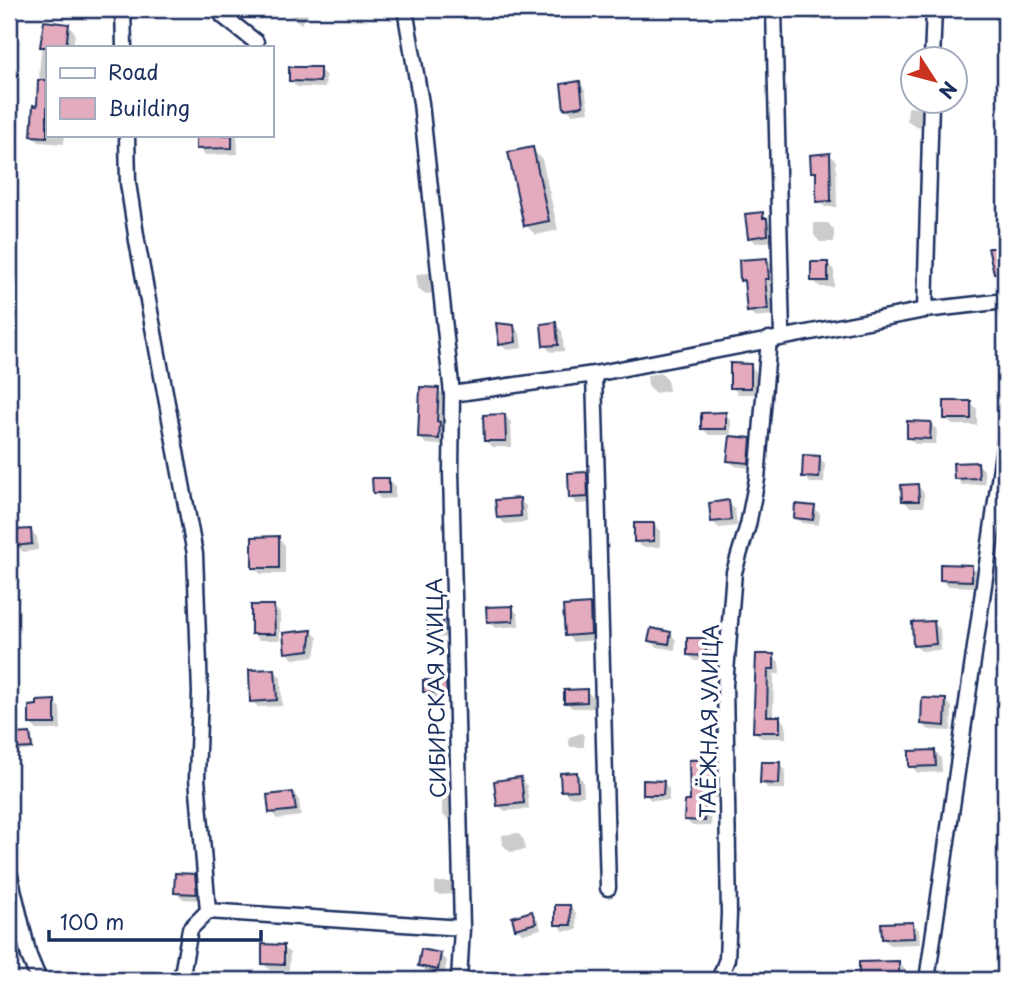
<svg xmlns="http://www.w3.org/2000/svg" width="1014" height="989" font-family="'Playpen Sans',sans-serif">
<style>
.shadow{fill:#0003}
.building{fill:#e3abbd;stroke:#1b2f5e;stroke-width:2}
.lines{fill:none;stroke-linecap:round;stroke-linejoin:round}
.minor-casing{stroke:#1b2f5e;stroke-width:19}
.minor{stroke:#fff;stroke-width:14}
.labels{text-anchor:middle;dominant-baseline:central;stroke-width:7;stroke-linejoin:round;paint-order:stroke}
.street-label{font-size:21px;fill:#1b2f5e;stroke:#fff}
</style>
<rect width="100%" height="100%" fill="#fff"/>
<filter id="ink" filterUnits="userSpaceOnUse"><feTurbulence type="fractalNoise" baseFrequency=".0143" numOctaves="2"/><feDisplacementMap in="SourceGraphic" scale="14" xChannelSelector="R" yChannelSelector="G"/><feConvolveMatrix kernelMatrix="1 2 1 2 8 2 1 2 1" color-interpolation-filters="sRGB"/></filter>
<g filter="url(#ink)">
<path class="shadow" d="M283,9H312L301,24Z
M807,9H838V20H813L807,14Z
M45,23L68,26L75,32L73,47H47V135H65L64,144L39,142L32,135L38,108L40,61Z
M319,69L326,76L325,88L297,87L290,81Z
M579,83L585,90L589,112L572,114L566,108Z
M908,107L920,108L927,115V127L914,126L907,120Z
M198,135H237L238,154L205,155L198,148Z
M532,149L542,159L558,230L536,235L525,225Z
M830,155L836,161L837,207H825L818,201V176L813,171Z
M762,214L772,226L774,241L756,243L750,237Z
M814,223H828L834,230V242H820L814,235Z
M1001,250L1005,254V278L1002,279L995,273Z
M767,260L773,266L774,285H770L774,315L755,317L749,311L746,284L742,280Z
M828,264L834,270V287H820L813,280Z
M429,273L435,279L436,293L424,294L418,288L416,274Z
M555,324L562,331L564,351L551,352L545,346Z
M513,326L520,333L522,348L507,350L500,344Z
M750,365L756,372V394H738L732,387Z
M661,373L667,379L669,391L654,393L648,386L647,375Z
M438,390L444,396L442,427L445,430V445L426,444L420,437Z
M970,402L977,409V425H953L946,418Z
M725,414L731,421V435H709L703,429Z
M505,416L511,422L512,447H492L486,441Z
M930,423L937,430L936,444H915L908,437Z
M750,440L756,446L755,469L735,466L729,460Z
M819,457L825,464L824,483H810L804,476Z
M978,464L984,470L985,484L962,485L956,478Z
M586,474L593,480V503L577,504L570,497Z
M388,479L395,486V498L381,499L374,492Z
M918,486L924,493V507H910L903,500Z
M519,500L526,506L527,522L505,524L499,518Z
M728,502L735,509L737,526L719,528L713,522Z
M814,508L820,514L819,525L802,523L796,517Z
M653,524L660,531V547H642L636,541Z
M30,530L37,537L38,550L23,552L17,545Z
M278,538L285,545V574H261L254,568Z
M971,566L978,573L977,587L948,586L941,580Z
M273,606L280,613V640H259L253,634Z
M589,606L595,612L597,640L573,642L567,635Z
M512,608L518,614L519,626L495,628L488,621Z
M441,616L448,623L450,637L436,638L429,632Z
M934,623L940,629L941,650L921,651L915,645Z
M311,631L318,638L315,656L293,659L287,652Z
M670,633L676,640L675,650L657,647L650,640Z
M706,639L712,646V661H695L689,655Z
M758,656H773L779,662L780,674H774L773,718H780L786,724V738H761L755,732Z
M274,671L281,677L282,706L258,707L252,701Z
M446,683L452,689V699L431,698L425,692Z
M586,691L593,697V708H572L566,702Z
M946,701L952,707L951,731L929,730L923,724Z
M54,702L60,708L61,730H37L31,724Z
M582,733L584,736V747H571L569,745V737Z
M29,735L32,737L34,750L20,751L17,749Z
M935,751L941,758L942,772L918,773L911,766Z
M712,761L718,768L719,798H712L711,826H692L686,819Z
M779,764L785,770V789H768L762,782Z
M577,774L583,781L584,796L569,797L563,790Z
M520,779L527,786L529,809L505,811L498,805Z
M663,782L669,789V801L651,800L645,794Z
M442,792H448L455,798V820H449L442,814Z
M293,793L299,800L301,816L277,819L271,812Z
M518,833L524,840L525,850L510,852L503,845L502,835Z
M195,876L201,882L203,900L183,899L176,892Z
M435,882H450L453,884V894L438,895L435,892Z
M570,906L576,913L577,930L564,931L557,924Z
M531,913L538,919L541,929L523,934L517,928Z
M913,924L919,930L920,944L890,945L883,938Z
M283,947L290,953L289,970H270L263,963Z
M440,955L447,961L444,975L427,972L420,966Z
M898,963L905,969V980H864L861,977Z
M580,976H599L603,980H580Z"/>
<path class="building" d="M44,21L69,24L66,47H40Z
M289,67H320V82L289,81Z
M38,80H47V137L31,136L33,105L37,106Z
M580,81L583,106L564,109L561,84Z
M196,135H232V148L196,149Z
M533,147L549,221L524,226L508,152Z
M830,153L831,201L816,202V172H811L810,155Z
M763,212V218H767L768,235L748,238L745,214Z
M988,248H1002L1005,271L994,273Z
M767,258L769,279H765L768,309L747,312L744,280L740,281L739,260Z
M811,262H828V281H811Z
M556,322L558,345L543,346L541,324Z
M496,323L514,325L516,342L499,345Z
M730,363L751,364V388H730Z
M420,387L439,388L437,421L440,422L439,439L418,438Z
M944,401H971V419H944Z
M726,412V429H701V413Z
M505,414L506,441H484L483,415Z
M907,421L931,422L930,439L907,438Z
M730,436L751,438L749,463L727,461Z
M803,455L820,456L819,478L802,477Z
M978,462L979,478L954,479L953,463Z
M587,472L588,497L569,498L568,473Z
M372,478H389V493H373Z
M918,484L919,501H902L901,485Z
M520,498L521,516L497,518L495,500Z
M729,500L731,520L711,522L709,503Z
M795,504L815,506L813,520L794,518Z
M634,523H654V541L634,542Z
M31,529L32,544L15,546L13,530Z
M279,536V568H252V537Z
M940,564L972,565V581L940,580Z
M590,604L591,634L565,636L563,606Z
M251,605H274L275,634H251Z
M513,606V621L487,622L486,607Z
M442,614L444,631L428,633L426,616Z
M934,621L936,644L913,646L912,622Z
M651,628L671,632L669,644L648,641Z
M312,630L309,650L285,653L283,633Z
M687,638H706V656L687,655Z
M756,654H774V669H768L767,716H780V732H753Z
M275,669L277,700L250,702L249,670Z
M423,680L446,681L447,693L423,692Z
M587,689V702L564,703V690Z
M922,698L946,699L945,726L921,724Z
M55,700V724H29V706L37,705V701Z
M30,733L32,748L15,749L14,734Z
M935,750L936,766L909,767V751Z
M712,759L714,792H706L705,821L684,820L685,801H690L689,760Z
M761,762H780L779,784L760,783Z
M577,772L578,790L561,791L560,773Z
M521,777L524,803L497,806L494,781Z
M643,780L664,781L663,795H643Z
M293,792L296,810L269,813L267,795Z
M175,873L195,874L197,894L174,893Z
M555,905H570L571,925H555Z
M532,911L536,923L515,929L512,917Z
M913,922L914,938L882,939L881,923Z
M262,944L284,945V965L262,964Z
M421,949L441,953L438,970L418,966Z
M899,961V976L859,977V962Z"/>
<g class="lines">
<g class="minor-casing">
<path id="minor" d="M123,9L124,47
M220,9L223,16L256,42
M405,9L421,103L452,394L451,471L462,928L459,980
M774,9L782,336
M932,60L934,9
M127,135L128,183L137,241L195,554L200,693L197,778L208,911L190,929L181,980
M925,310L931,102
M594,374L608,888
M452,394L594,374L925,310L1005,301
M9,872L29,956L39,980
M208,911L462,928
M719,980L727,959L729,914L725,685L734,572L748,525L757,479L769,339
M927,980L1005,439"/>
</g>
<use href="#minor" class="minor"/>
</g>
</g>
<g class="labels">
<g class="street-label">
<text transform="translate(435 688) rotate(-91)">СИБИРСКАЯ УЛИЦА</text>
<text transform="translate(708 721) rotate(-89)">ТАЁЖНАЯ УЛИЦА</text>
</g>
</g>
<rect width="1014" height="989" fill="none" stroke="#fff" stroke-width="35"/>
<rect x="18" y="18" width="979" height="954" fill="none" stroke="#1b2f5e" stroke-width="2.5" filter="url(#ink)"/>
<rect x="46" y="46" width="228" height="91" fill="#ffffff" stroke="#a4acbf" stroke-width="2"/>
<rect x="60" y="68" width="35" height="10" fill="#ffffff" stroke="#a4acbf" stroke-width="2"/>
<text x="108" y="80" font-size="21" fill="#1b2f5e">Road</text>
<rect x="60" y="98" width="35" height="21" fill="#e3abbd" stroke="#a4acbf" stroke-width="2"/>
<text x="108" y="116" font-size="21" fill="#1b2f5e">Building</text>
<g transform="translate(934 80) rotate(126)"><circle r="33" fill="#ffffff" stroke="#a4acbf" stroke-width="2"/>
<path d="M0-5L12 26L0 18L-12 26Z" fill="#c8321e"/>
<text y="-10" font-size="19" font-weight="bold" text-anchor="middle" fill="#1b2f5e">N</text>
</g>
<path d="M49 930v10h212v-10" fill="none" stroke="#1b2f5e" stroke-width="3.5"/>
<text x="60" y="930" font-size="21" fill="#1b2f5e" stroke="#ffffff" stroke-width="5" paint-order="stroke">100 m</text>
</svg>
